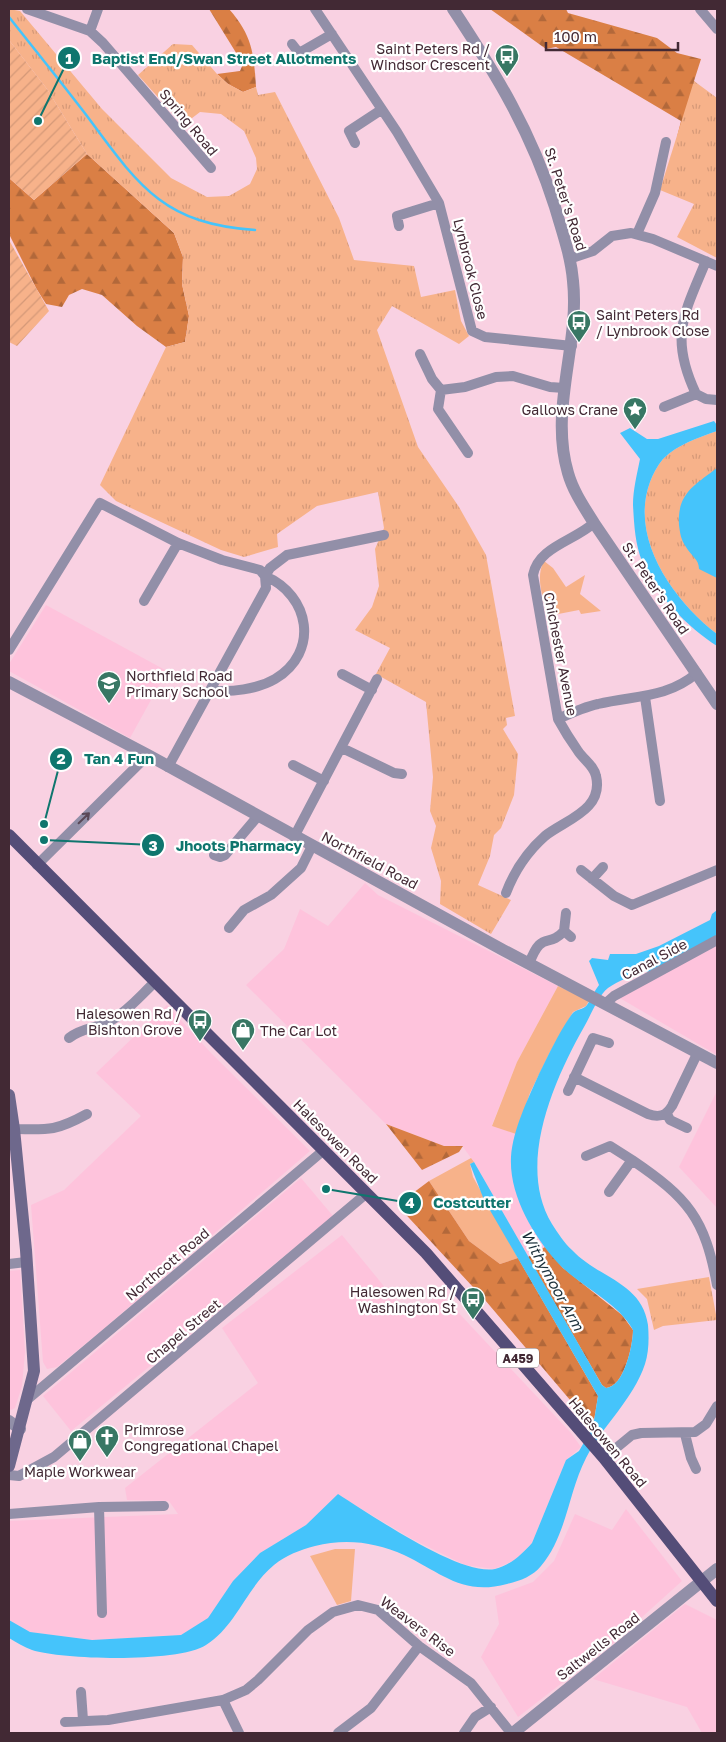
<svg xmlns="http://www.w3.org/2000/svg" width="726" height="1742" font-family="'Golos Text',sans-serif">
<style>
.built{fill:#fec3dc}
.grass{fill:#f7b28a}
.forest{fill:url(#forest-firs)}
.park{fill:url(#park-tufts)}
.garden{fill:url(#garden-furrows)}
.water{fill:#45c4fb}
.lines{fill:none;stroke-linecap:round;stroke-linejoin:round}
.stream{stroke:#45c4fb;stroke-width:2.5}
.minor{stroke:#928fa8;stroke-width:10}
.tertiary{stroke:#928fa8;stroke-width:12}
.secondary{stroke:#6e688c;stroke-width:12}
.primary{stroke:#544d78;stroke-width:12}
.oneway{stroke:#5a4857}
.labels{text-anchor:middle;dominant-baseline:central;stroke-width:4.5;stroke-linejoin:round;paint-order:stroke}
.shield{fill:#fff;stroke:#7b6971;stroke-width:1}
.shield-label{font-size:12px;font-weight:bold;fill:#422934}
.poi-label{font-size:14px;fill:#422934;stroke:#fff;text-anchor:end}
.street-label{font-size:14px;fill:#422934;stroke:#fff}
.water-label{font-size:15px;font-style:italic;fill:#1b303a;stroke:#fff}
.leader{fill:none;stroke:#0f766e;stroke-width:2}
.callout-dot{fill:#0f766e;stroke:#fff;stroke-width:2}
.mark-label{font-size:15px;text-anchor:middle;font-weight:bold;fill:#fff}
.callout-label{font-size:15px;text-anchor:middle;font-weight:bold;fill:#0f766e;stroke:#fff;stroke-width:4.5;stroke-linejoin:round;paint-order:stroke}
</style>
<defs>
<pattern id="forest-firs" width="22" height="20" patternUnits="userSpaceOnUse" patternTransform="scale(1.25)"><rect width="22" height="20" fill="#da7f45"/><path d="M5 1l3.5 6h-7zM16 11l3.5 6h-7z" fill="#b2683a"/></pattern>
<pattern id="park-tufts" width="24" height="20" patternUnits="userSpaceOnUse" patternTransform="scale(1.25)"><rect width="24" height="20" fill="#f7b28a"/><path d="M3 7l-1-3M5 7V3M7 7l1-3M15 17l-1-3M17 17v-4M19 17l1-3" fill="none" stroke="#d59978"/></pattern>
<pattern id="garden-furrows" width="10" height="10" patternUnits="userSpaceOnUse" patternTransform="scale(1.25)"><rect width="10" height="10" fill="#f7b28a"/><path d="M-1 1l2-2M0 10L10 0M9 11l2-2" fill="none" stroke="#d59978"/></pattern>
</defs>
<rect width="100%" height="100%" fill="#f9d1e2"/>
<path class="built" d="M46,605L167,671L130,738L9,671V664Z
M365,883L378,895L558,986L517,1062L492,1125L516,1134L517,1193L530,1225L545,1247L528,1257L474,1162L463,1147L444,1146L386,1124L246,985L284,949L300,909L328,926Z
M717,944V1055L618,997Z
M167,1005L211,1053L310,1151L101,1331L57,1367L47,1369L43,1362L31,1205L64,1190L141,1116L96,1073Z
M717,1091V1208L679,1167Z
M301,1178L333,1216L71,1431L43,1396Z
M342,1235L410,1318L440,1293L571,1433L581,1447L566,1460L532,1543L515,1560L494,1569L465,1565L412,1539L338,1495L306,1525L260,1553L233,1581L208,1619L181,1635L92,1640L30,1632L9,1620V1521L178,1514L169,1501L127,1500L125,1488L258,1383L222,1328Z
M20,1270L25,1352L22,1386L15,1408L11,1410L9,1408V1271Z
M626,1509L682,1581L610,1646L518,1717L481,1657L499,1624L495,1596L533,1582L554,1561L575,1514L612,1530Z
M685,1604L717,1620V1733H702L687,1707L593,1679Z"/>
<path class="grass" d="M544,561L553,568L566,587L585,575L580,594L601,611L581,614L579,610L548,616C543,599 535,577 544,561Z
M558,986L589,1001L586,1006L573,1012L550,1052L530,1093L516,1134L492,1126L517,1062Z
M471,1158L474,1162L470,1164L473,1177L518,1258L500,1264L469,1241L429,1181Z
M335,1549H355L351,1601L337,1605L310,1556Z"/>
<path class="forest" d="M209,9H229C252,35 254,53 256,87L243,92L228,84L217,74L240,71L243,64Z
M490,9H566L568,13L657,38L677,53L701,59L694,81L716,107L717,220L677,137L681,121L556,47L546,49Z
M87,154L174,233L183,257L182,284L189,316L185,342L166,347L137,326L102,295L82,289L69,295L62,307L46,304L36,288L9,234V178L34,200Z
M386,1124L444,1146H463L459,1152L422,1170Z
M429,1181L469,1241L500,1264L518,1258L598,1396L593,1427L485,1300L397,1205Z
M545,1247L563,1268L622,1315L633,1330C633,1345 624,1387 606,1388L602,1385L528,1257Z"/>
<path class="park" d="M9,9L20,11L102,109L171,178L207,197L229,196L250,184L257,169L256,158L244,131L221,114L200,112L183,125L138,75L173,44L192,45L217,74L228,84L243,92L256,87L258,95L275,92L339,218L354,260L414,266L421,297L455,290L461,321L469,336L459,344L392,306L377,330L418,447L459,507L486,555L515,716L506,718L507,725L503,729L518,754L514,795L501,828L494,835L490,856L478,885L511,900L491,934L440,904L441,881L431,848L436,826L430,811L433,777L426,702L376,674L390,648L355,630L372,607L379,586L375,549L384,528L378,492L317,506L277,534L278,547L244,557L221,550L116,501L100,485L166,347L185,342L189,316L182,284L183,257L174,233L87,154L47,89L9,40Z
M694,81L717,98V258L677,237L694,204L660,190Z
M717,431V634C674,601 629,539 650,482C653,474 657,466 663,459C678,444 698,438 717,431Z
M709,1277L717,1320L663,1326L654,1330L647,1299L637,1289Z"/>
<path class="garden" d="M9,40L47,89L87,154L34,200L9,178Z
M9,240L49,311L17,346L9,342Z"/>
<path class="water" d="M714,421L717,425V431C698,438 678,444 663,459C657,466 653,474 650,482C629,539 674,601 717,634V646C689,628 653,593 642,561C635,544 634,523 633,505C633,490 637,474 640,459L620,433L630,428L647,439H658Z
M717,468V578L699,569C699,559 691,556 686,547C681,540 680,533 679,525C677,493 695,485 717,468Z
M717,910V936L650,972L644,971C632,976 618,981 608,988C598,996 591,1015 584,1027C554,1080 516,1165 552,1224C558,1233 564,1243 572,1250C598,1278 642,1282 648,1325C649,1337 649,1352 645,1364C633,1400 603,1425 586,1458C568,1493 567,1535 541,1566C533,1576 520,1581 507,1584C462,1596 442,1573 404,1555C376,1542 345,1538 315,1546C300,1550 286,1555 274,1565C247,1587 236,1626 206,1645C178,1663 64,1660 32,1650C24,1647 16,1642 9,1638V1620L30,1632L92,1640L181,1635L208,1618L233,1581L260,1553L306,1525L338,1494C370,1514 459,1576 495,1569C511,1565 522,1554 532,1543L566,1460L579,1451L593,1427L598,1396L484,1200L470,1164L474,1162L602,1385L606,1388C624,1387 633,1345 633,1330C617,1301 580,1287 557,1262C533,1235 509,1195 511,1157C513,1129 528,1099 539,1074C549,1054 559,1032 572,1014C575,1009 584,1010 587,1005C592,998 594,991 599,985L589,961L592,958L608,960L610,954H636L659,946L710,920L712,914Z"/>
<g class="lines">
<path class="stream" d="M9,17C35,50 61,82 87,116C138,185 163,224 255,230"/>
<path class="minor" d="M27,9L90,31L103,43L211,168
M315,9L397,132L439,203L472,331L485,337L572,346
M700,9L717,29
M90,31L98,9
M292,44L299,53L332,34
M355,143L349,131L381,110
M399,226L397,216L439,203
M637,234L655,193L666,142
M569,259L593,251L612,236L631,233L653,239L717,266
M706,261C684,314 669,337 696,394L706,399L717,400
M420,354L432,379L441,390L438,409L468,453
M441,390L465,387L496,377L513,376L550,387L564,388
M664,407L696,394
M265,576L270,568L287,555L384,535
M144,601L178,543
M9,650L100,503L178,543L222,560L260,570L265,576L266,588L168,767
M342,674L372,690
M210,690C230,693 258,689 275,679C320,652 310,595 265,576
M645,697L660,801
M558,719C571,713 584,707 598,704C635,695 666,699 697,673
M342,748L394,773L402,774
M293,765L324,781
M294,837L377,679
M214,855L220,857L225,855L258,816
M37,865L148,755
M581,870L614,896L632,905L717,870
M592,879L603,867
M506,893C514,872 528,851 545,836C565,820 604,810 596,776C594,766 584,760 578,751C571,741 564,730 558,719L533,575C538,547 574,541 594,523
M566,913L564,931L571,937
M229,928L244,910L271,895L301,868L312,846
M529,964C542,929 548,949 564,931
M606,1003L614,996L717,940
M69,1038C83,1027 97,1029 112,1020C129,1010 141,995 155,982
M574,1077L648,1114C659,1118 666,1116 672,1106L697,1054
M568,1091L593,1038L609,1043
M667,1114L670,1120L687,1128
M14,1129C49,1130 56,1131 87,1114
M586,1156L610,1146L632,1160
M609,1192L632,1160C688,1198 705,1218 717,1285
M9,1264L26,1262
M28,1399L324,1150
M685,1434L691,1458L696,1469
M604,1458L632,1435L641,1433L695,1432L706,1424L717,1406
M9,1475L19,1476L54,1457L367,1193
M99,1507L102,1613
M9,1514L99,1507L164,1506
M81,1692L83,1720
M223,1700L239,1733
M65,1722L108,1720L223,1700L246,1690L258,1680L308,1630L333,1612L358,1605L378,1610L419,1646L471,1683L511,1733
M338,1733L371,1708L419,1646
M464,1733L475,1717L491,1707"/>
<path class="tertiary" d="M453,9C496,74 531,131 555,207C562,231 571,256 573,281C580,345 549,409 568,473C573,491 584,507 594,523L717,704
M9,682L148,755L503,950L717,1063
M9,1421L20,1429
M513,1733L717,1569"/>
<path class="secondary" d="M9,1095L14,1129L26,1250L34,1371L9,1466"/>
<path class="primary" d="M9,835L426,1253L604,1458L717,1601"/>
</g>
<defs><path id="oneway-shaft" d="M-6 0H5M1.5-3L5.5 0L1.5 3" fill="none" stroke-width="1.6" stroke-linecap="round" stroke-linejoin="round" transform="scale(1.25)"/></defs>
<use class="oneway" href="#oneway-shaft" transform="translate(84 818) rotate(-44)"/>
<defs>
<g id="bus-pin" transform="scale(1.25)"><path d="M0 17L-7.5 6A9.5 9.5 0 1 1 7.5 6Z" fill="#387764" stroke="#fff"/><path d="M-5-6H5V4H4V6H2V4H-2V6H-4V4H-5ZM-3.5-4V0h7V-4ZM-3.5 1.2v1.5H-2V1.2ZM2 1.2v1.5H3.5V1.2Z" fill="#fff"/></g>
<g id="sight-pin" transform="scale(1.25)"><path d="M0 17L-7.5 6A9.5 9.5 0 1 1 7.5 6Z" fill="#387764" stroke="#fff"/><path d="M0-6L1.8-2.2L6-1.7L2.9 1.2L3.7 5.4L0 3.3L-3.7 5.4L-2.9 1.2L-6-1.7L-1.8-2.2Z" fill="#fff"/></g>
<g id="school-pin" transform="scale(1.25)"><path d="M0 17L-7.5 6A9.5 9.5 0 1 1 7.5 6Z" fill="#387764" stroke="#fff"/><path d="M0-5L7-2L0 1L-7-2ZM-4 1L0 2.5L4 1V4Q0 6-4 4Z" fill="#fff"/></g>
<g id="shop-pin" transform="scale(1.25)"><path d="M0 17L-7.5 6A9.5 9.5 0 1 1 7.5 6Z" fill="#387764" stroke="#fff"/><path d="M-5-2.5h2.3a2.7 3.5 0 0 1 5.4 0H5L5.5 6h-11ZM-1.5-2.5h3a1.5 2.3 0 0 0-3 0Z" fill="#fff"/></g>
<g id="church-pin" transform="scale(1.25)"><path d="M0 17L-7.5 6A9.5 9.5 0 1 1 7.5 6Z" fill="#387764" stroke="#fff"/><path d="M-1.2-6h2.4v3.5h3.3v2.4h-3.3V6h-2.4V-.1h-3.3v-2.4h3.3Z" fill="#fff"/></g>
</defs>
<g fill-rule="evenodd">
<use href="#bus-pin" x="507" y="56"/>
<use href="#bus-pin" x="579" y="322"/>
<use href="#sight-pin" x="635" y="409"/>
<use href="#school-pin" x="109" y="683"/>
<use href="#bus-pin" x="200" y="1021"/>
<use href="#shop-pin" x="243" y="1030"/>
<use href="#bus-pin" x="473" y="1299"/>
<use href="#church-pin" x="107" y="1437"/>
<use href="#shop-pin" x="80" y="1441"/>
</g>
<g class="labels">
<rect class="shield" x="497" y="1348.5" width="42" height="19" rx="4"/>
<g class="shield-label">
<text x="518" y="1358">A459</text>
</g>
<g class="poi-label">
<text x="490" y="48">Saint Peters Rd /<tspan x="490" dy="16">Windsor Crescent</tspan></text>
<text x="596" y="314" text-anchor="start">Saint Peters Rd<tspan x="596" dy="16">/ Lynbrook Close</tspan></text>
<text x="618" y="409">Gallows Crane</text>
<text x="126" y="675" text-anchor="start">Northfield Road<tspan x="126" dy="16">Primary School</tspan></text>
<text x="182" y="1013">Halesowen Rd /<tspan x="182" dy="16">Bishton Grove</tspan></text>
<text x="260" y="1030" text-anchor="start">The Car Lot</text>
<text x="456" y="1291">Halesowen Rd /<tspan x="456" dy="16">Washington St</tspan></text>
<text x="124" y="1429" text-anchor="start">Primrose<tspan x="124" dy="16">Congregational Chapel</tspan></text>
<text x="80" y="1471" text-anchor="middle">Maple Workwear</text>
</g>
<g class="street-label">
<text transform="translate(189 122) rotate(50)">Spring Road</text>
<text transform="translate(566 199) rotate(72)">St. Peter's Road</text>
<text transform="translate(471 269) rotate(76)">Lynbrook Close</text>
<text transform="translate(656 588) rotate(56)">St. Peter's Road</text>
<text transform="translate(561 654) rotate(79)">Chichester Avenue</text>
<text transform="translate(370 860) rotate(28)">Northfield Road</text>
<text transform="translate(654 959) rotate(-28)">Canal Side</text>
<text transform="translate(336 1141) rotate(45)">Halesowen Road</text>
<text transform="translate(167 1264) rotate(-40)">Northcott Road</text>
<text transform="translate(183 1331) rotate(-40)">Chapel Street</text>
<text transform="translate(608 1442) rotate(50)">Halesowen Road</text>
<text transform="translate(418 1626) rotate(37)">Weavers Rise</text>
<text transform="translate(598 1646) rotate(-38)">Saltwells Road</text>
</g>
<g class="water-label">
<text transform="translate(553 1280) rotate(61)">Withymoor Arm</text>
</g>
</g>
<path class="leader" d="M38 121L69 58M44 824L61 759M44 840L153 845M326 1189L410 1203"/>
<g class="callout-dot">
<circle cx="38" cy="121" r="5"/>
<circle cx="44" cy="824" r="5"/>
<circle cx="44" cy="840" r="5"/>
<circle cx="326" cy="1189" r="5"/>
<circle cx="69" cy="58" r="12"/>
<circle cx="61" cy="759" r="12"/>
<circle cx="153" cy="845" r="12"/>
<circle cx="410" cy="1203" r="12"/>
</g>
<g class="mark-label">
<text x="69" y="64">1</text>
<text x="61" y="764">2</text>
<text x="153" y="851">3</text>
<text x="410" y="1208">4</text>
</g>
<g class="callout-label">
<text x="224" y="64">Baptist End/Swan Street Allotments</text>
<text x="119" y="764">Tan 4 Fun</text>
<text x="239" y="851">Jhoots Pharmacy</text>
<text x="472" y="1208">Costcutter</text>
</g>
<rect width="726" height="1742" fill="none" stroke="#422934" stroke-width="20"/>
<path d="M546 42v8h132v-8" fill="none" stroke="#422934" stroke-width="2.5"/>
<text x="554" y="42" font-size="15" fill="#422934" stroke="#ffffff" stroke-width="4" paint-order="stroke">100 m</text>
</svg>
